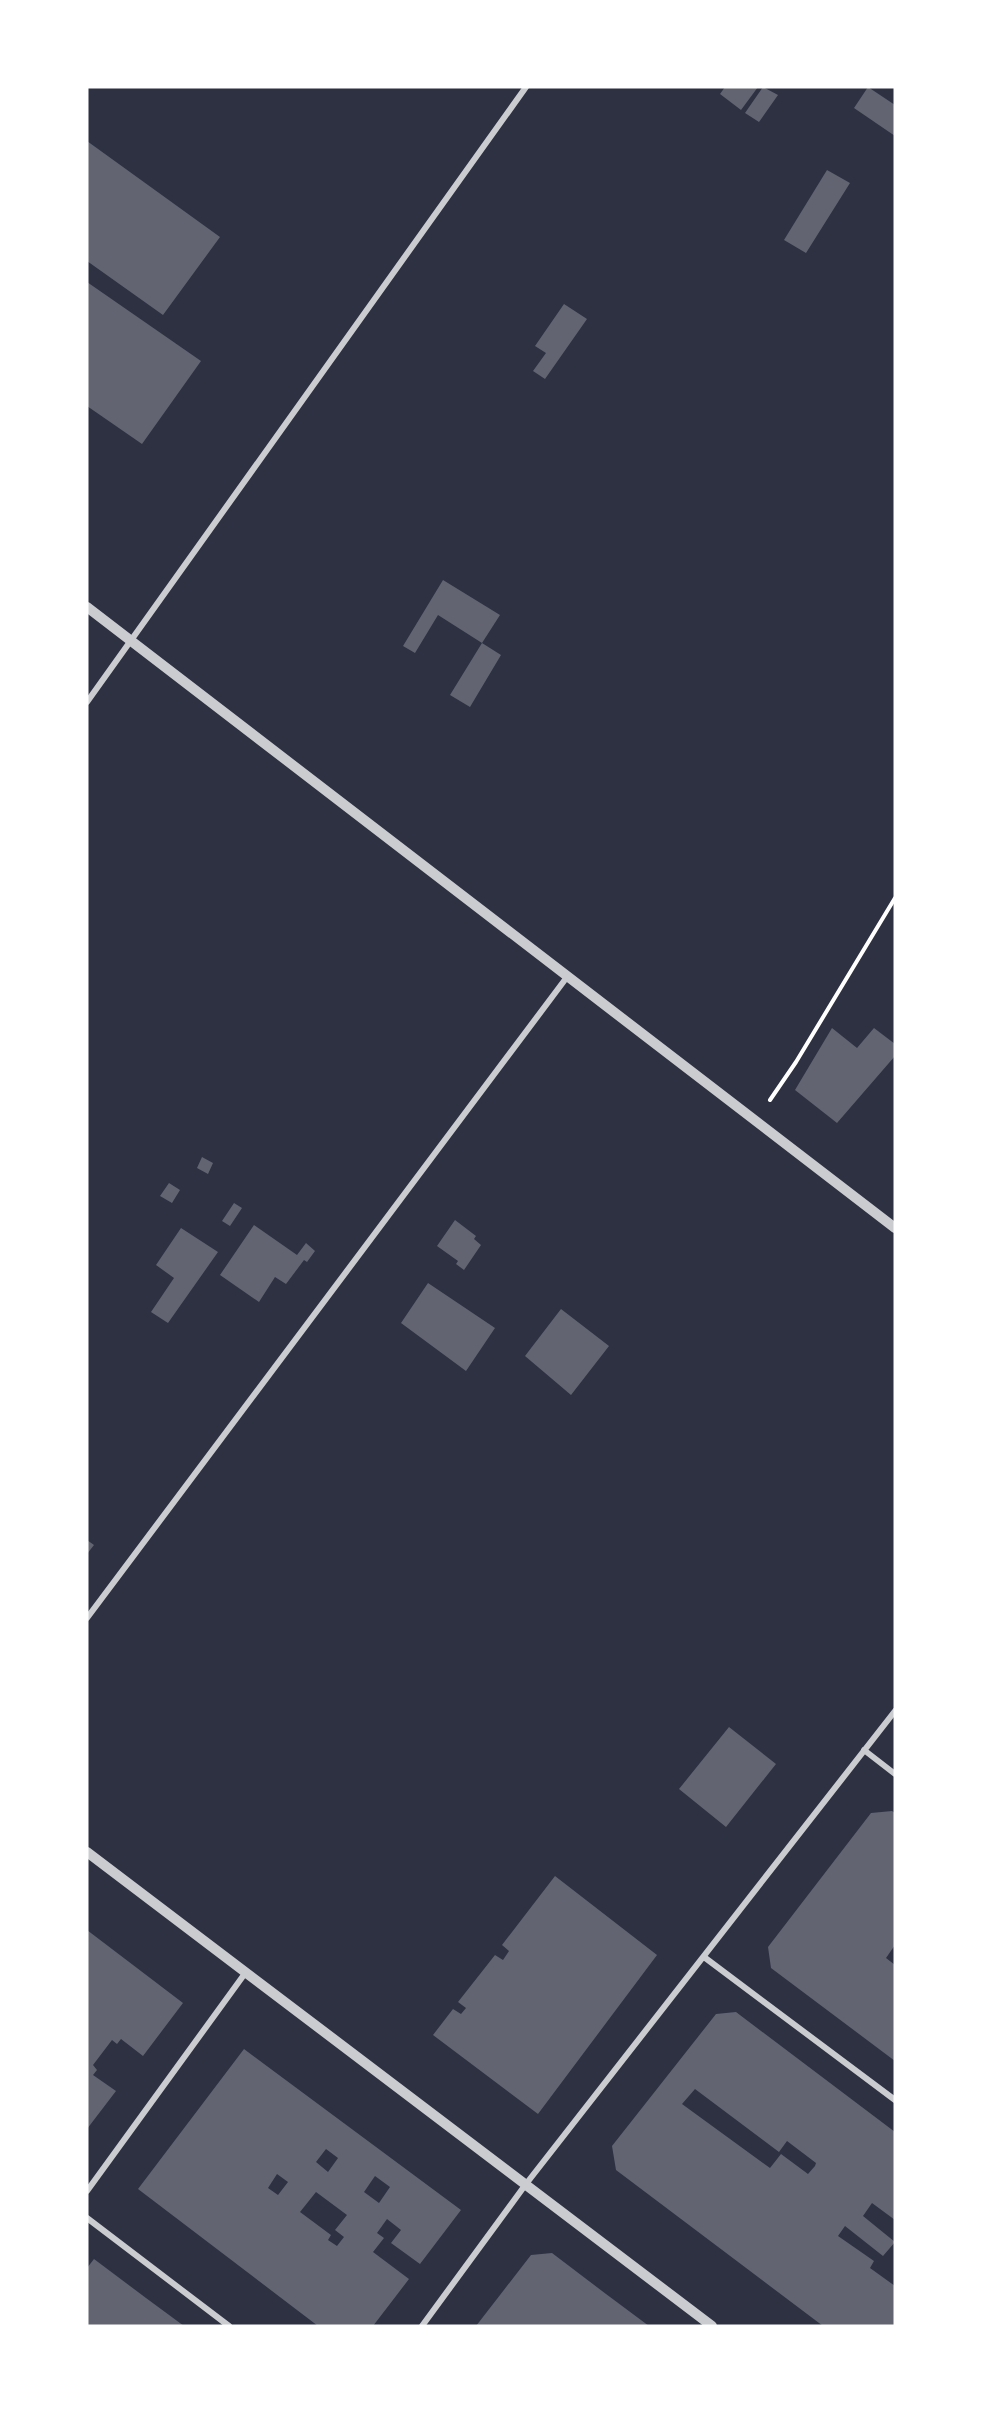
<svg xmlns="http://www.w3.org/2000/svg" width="982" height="2413" font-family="Commissioner,sans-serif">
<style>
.building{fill:#626471;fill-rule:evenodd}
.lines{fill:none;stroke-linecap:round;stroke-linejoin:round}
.path{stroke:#fff;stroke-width:4}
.minor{stroke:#caccd0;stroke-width:6}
.tertiary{stroke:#caccd0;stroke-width:10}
</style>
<rect width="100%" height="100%" fill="#2d3142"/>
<path class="building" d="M725,87H758L741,110L720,94Z
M763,87L778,95L759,122L745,113Z
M868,87L895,105V136L854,108Z
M87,141L220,237L163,315L87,261Z
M827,170L850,183L806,253L784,240Z
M87,282L201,361L142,444L87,406Z
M564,304L587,319L545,379L533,371L546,353L535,346Z
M443,580L500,615L482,643L438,615L415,653L403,646Z
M482,643L501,655L470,707L450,695Z
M832,1028L857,1048L874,1028L895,1044V1056L837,1123L795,1090Z
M202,1157L213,1163L208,1174L197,1168Z
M169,1183L180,1190L172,1203L160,1196Z
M234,1203L242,1208L230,1226L222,1221Z
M455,1220L476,1236L474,1239L481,1245L464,1270L456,1264L458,1261L437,1246Z
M254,1225L297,1255L306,1243L315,1251L307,1262L304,1260L286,1284L275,1277L259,1302L220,1275Z
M181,1228L218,1252L168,1323L151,1312L174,1278L156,1265Z
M428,1283L495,1328L466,1371L401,1323Z
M561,1309L609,1346L571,1395L525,1356Z
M87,1540L94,1545L87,1554Z
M729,1727L776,1764L726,1827L679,1789Z
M892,1811L895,1813V1945L886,1958L895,1965V2061L771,1968L768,1947L871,1813Z
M555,1876L657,1955L538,2114L433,2035L453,2009L461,2014L466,2008L458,2002L495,1955L503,1960L509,1951L502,1945Z
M87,1930L183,2003L143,2056L121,2039L117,2044L112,2040L93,2065L97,2070L93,2075L116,2091L87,2129Z
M736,2012L895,2132V2220L872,2203L863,2216L895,2242L883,2256L845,2226L838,2236L874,2261L870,2268L895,2286V2326H823L616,2170L612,2146L716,2014ZM695,2089L779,2152L787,2141L816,2163L815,2166L808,2174L781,2154L770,2168L682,2104Z
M244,2049L461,2210L420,2264L391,2243L401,2230L387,2219L377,2233L384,2238L373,2252L409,2279L373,2326H318L138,2189ZM326,2149L338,2158L328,2172L316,2162ZM277,2174L288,2182L278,2195L268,2188ZM375,2176L390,2187L379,2203L364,2192ZM316,2192L347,2215L335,2230L344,2237L337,2246L328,2240L331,2235L300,2212Z
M552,2253L606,2294L649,2326H476L531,2255Z
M94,2259L146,2298L184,2326H87V2268Z"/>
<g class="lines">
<path class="path" d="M770,1100L796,1062L895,898"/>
<path class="minor" d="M87,702L526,87
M87,1618L567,977
M864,1750L895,1774
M704,1957L895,2100
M87,2191L246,1972
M87,2218L229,2326
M422,2326L526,2184L895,1711"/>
<path class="tertiary" d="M87,607L895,1228
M87,1852L712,2326"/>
</g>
<rect width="982" height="2413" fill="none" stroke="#ffffff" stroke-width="177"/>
</svg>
